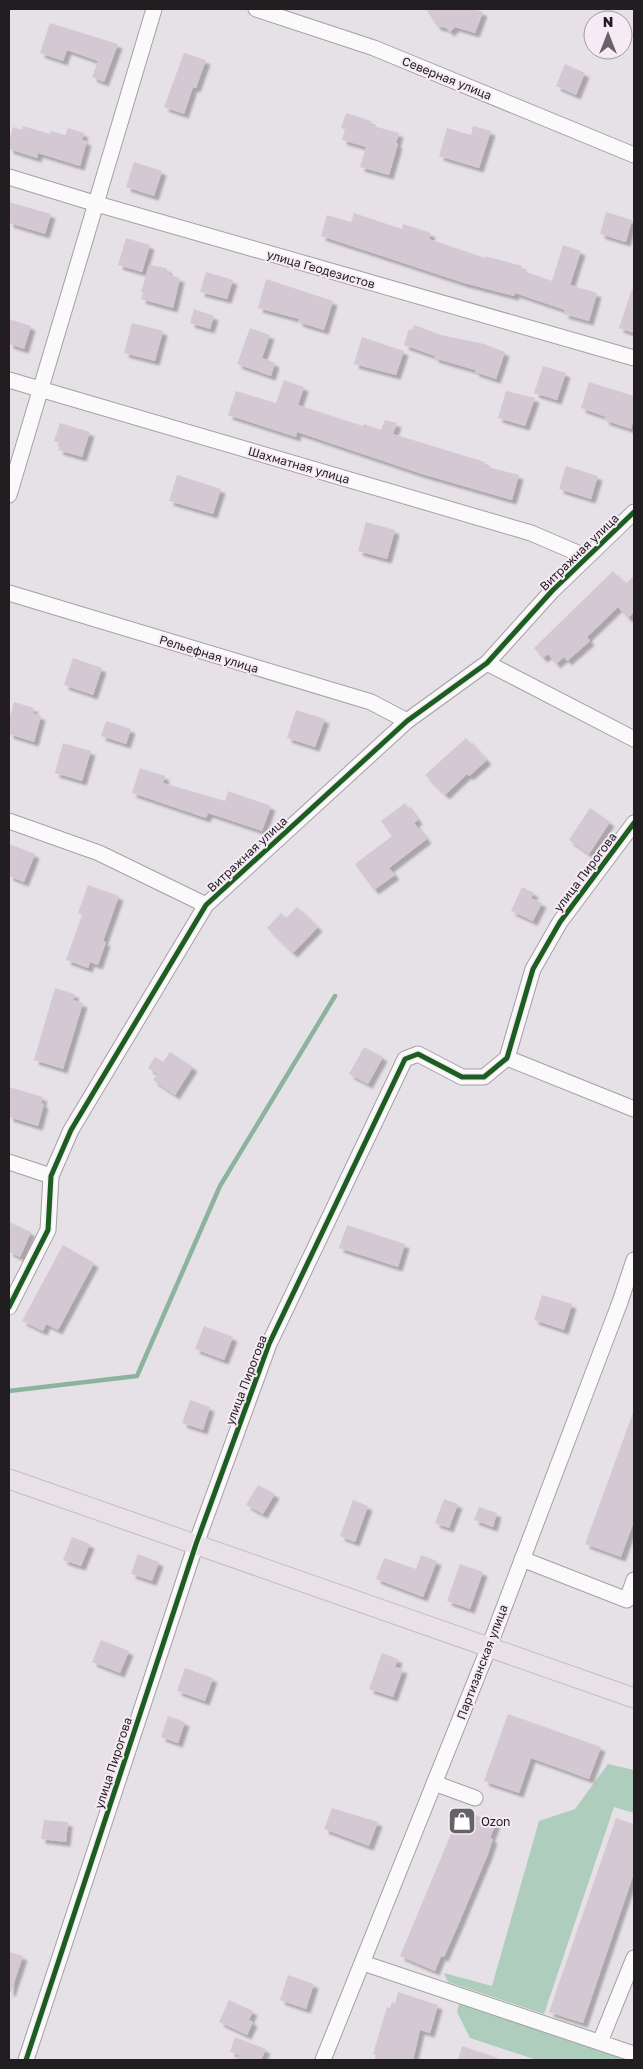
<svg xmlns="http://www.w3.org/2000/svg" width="643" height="2069" font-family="'Golos Text',sans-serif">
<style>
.forest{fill:#aecdbd}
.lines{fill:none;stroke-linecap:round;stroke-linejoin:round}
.stream{stroke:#8cb39e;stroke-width:4.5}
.building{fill:#d4c8d3;filter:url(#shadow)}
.minor-casing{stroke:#a4a0a3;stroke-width:17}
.major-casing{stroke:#c1bfc1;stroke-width:21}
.minor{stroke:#fbfafb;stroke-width:15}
.major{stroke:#e8e2e8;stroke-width:19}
.cycleway-casing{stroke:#f6ebf5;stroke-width:8}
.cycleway{stroke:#1b5e20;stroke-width:5}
.labels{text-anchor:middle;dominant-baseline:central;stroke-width:4;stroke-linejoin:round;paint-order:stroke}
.street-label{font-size:12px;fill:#211d20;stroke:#f6ebf5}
.poi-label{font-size:12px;fill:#211d20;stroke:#f6ebf5;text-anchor:start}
</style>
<defs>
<filter id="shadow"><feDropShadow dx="4.5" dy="4.5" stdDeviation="1" flood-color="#0004"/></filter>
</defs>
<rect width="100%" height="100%" fill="#e6e1e6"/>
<path class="forest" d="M608,1764L634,1770V1813L614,1807L544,2014L448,1982L444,1973L492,1986L539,1821L575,1809Z
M460,2000L634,2060H537L470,2038L457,2012Z"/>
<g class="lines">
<path class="stream" d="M9,1391L137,1376L220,1186L335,996"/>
</g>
<path class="building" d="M426,9H474L483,12L475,33L455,27L450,32L446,28L437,26Z
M50,23L118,44L104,82L92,77L98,61L67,50L63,61L40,53Z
M184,53L206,60L196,88L193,87L184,114L164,107Z
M565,64L585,73L576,95L556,86Z
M346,113L371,121L370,125L399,133L396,143L398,144L389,175L360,167L366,147L342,140L345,129L341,128Z
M23,126L50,134L51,131L65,135L68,128L84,133L82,140L87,141L80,166L38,153L37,158L9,149V140L13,127L22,130Z
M473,126L491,131L479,168L439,156L447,128L471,135Z
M134,162L162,171L154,196L126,187Z
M9,202L51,214L45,234L9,223Z
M606,212L632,220L626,242L600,234Z
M354,213L402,229L403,224L431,233L429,239L485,258V256L522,266L521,270L552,281L563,245L581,251L570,285L597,293L589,321L564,314L565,310L515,293L514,296L464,283L321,236L327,215L351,222Z
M126,238L150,245L142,272L118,265Z
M149,265L166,268L170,275L180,278L173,308L141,299L143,293L141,292Z
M206,272L233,280L227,299L200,292Z
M266,279L333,301L324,330L298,322L299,319L258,308Z
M632,289L634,290V333L619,328Z
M194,309L214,316L210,329L190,323Z
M9,319L31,326L24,349L9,344Z
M132,323L163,331L155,361L124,353Z
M414,325L441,335L484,344L505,352L496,379L475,372V370L434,358L435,356L404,345L409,329L412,330Z
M250,328L270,335L262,358L275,363L271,376L237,364Z
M362,337L404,351L396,375L354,364Z
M543,366L566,373L557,400L534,393Z
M284,380L304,387L298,405L363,426L364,424L381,430L385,420L397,423L393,434L485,462L484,466L519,475L512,500L422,474L297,432L296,437L228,415L236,391L276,403Z
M589,382L634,396V417L631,429L604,420L606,417L581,408Z
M506,391L535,398L525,426L498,418Z
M60,423L90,432L82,457L58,450L61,443L54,441Z
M566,466L598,476L591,499L559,489Z
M177,475L221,489L213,514L169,501Z
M366,522L395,530L387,559L358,551Z
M613,571L625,584L634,576V612L628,618L618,607L587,637L590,641L567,661L564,657L556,664L548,654L543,658L534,648Z
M73,658L102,668L93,695L64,685Z
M14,702L34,708L33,713L41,716L34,742L9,734V721Z
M296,710L325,719L315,747L287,738Z
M106,721L131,729L126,744L101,736Z
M466,738L487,760L469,776L467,774L445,795L425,775Z
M63,743L91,751L82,781L55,773Z
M140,768L165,776L163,783L225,801L228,791L271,806L262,831L208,813L206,818L132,793Z
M405,803L418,820L414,823L427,839L389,868L395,875L374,890L355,864L392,836L381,821Z
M590,808L610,822L589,854L569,840Z
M9,844L35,854L24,882L9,876Z
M88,885L119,896L103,941L106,942L98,965L90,962L88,968L66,960L82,915L78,913Z
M522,887L534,893L531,898L542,903L533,921L511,911Z
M297,907L318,927L293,953L267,928L281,913L286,918Z
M55,988L75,994L73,1000L83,1003L63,1069L34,1060Z
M364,1047L383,1057L368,1084L349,1074Z
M170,1052L193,1067L175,1095L153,1080L158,1074L148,1068L155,1057L163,1062Z
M9,1087L43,1097L41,1103L44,1104L38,1126L9,1117Z
M9,1222L31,1232L20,1257L9,1252Z
M347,1225L405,1244L398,1267L339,1248Z
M63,1245L94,1263L58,1330L46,1324L43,1331L22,1321Z
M542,1295L572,1304L564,1330L534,1320Z
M204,1326L233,1337L224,1360L195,1349Z
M190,1400L210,1407L203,1430L182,1423Z
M633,1413H634V1521L621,1557L585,1544Z
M258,1485L275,1494L263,1514L246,1505Z
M444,1499L458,1504L449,1528L435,1523Z
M353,1500L368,1506L355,1542L340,1536Z
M479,1507L497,1513L493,1527L474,1520Z
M72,1537L90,1544L81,1566L63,1560Z
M138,1554L159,1562L152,1581L131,1574Z
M421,1555L437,1561L423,1597L376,1579L384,1558L416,1569Z
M460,1564L483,1572L470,1609L447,1601Z
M101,1640L129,1651L120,1673L92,1662Z
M382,1653L398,1659L395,1667L403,1669L393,1697L369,1689Z
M185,1668L213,1678L205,1701L177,1691Z
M508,1714L601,1747L589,1779L531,1758L519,1793L484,1781Z
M168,1716L185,1722L178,1743L161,1737Z
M332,1808L378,1822L369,1846L324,1829Z
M461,1810L496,1823L490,1838L493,1839L488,1854L459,1923L444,1957L441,1956L435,1971L400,1956Z
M616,1818L634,1824V1873L583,2023L549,2012Z
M44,1820L68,1822L66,1842L41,1839Z
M9,1952L23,1956L11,1992H9Z
M288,1975L314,1984L306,2009L280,2000Z
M398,1992L438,2005L430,2033L420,2030L413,2060H374L376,2055L373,2054L387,2007L390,2008L392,2002L395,2003Z
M229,2000L253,2011L249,2020L253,2022L247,2035L219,2022Z
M235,2037L266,2049L261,2060H237L239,2055L230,2052Z
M462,2046L498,2058L497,2060H458Z"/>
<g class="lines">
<g class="minor-casing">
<path id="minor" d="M256,9L374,48L634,155
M9,177L97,204L634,358
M9,380L531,533L587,557
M9,495L154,9
M9,593L371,702L407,721
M487,663L634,739
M9,821L99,853L206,905
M507,1058L634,1109
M9,1162L51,1176
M9,1307L48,1230L51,1176L71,1130L206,905L407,721L487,663L552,591L634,512
M522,1559L627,1600L634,1580
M434,1783L475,1798
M363,1963L634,2054
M600,2042L634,1958
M26,2060L196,1544L269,1344L405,1059L418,1054L462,1077H484L507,1058L533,969L560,922L634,823
M323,2060L489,1647L620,1302L634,1260"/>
</g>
<g class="major-casing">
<path id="major" d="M9,1479L634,1698"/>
</g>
<use href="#minor" class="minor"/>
<use href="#major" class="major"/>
<g class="cycleway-casing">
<path id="cycleway" d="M9,1307L48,1230L51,1176L71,1130L206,905L407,721L487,663L552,591L634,512
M26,2060L196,1544L269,1344L405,1059L418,1054L462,1077H484L507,1058L533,969L560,922L634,823"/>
</g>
<use href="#cycleway" class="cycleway"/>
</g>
<defs>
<g id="shop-square" transform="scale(1.4375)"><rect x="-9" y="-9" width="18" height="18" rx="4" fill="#666265" stroke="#f6ebf5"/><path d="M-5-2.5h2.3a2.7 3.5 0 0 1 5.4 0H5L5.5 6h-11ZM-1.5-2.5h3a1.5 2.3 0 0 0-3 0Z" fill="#fff"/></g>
</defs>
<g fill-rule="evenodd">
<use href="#shop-square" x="462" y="1821"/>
</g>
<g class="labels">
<g class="street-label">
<text transform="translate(447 78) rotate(22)">Северная улица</text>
<text transform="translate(321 269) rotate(16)">улица Геодезистов</text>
<text transform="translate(299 465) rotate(16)">Шахматная улица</text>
<text transform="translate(579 552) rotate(-44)">Витражная улица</text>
<text transform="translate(209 654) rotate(17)">Рельефная улица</text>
<text transform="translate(247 854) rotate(-43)">Витражная улица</text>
<text transform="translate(585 872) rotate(-53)">улица Пирогова</text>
<text transform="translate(246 1380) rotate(-69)">улица Пирогова</text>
<text transform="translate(482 1662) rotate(-69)">Партизанская улица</text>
<text transform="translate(113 1763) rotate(-72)">улица Пирогова</text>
</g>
<g class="poi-label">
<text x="481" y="1821">Ozon</text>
</g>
</g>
<rect width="643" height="2069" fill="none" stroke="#211d20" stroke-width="20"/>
<g transform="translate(608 35)"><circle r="24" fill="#f6ebf5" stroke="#a199a0"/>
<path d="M0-4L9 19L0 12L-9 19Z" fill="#666265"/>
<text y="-8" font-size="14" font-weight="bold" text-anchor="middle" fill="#211d20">N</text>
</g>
</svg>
